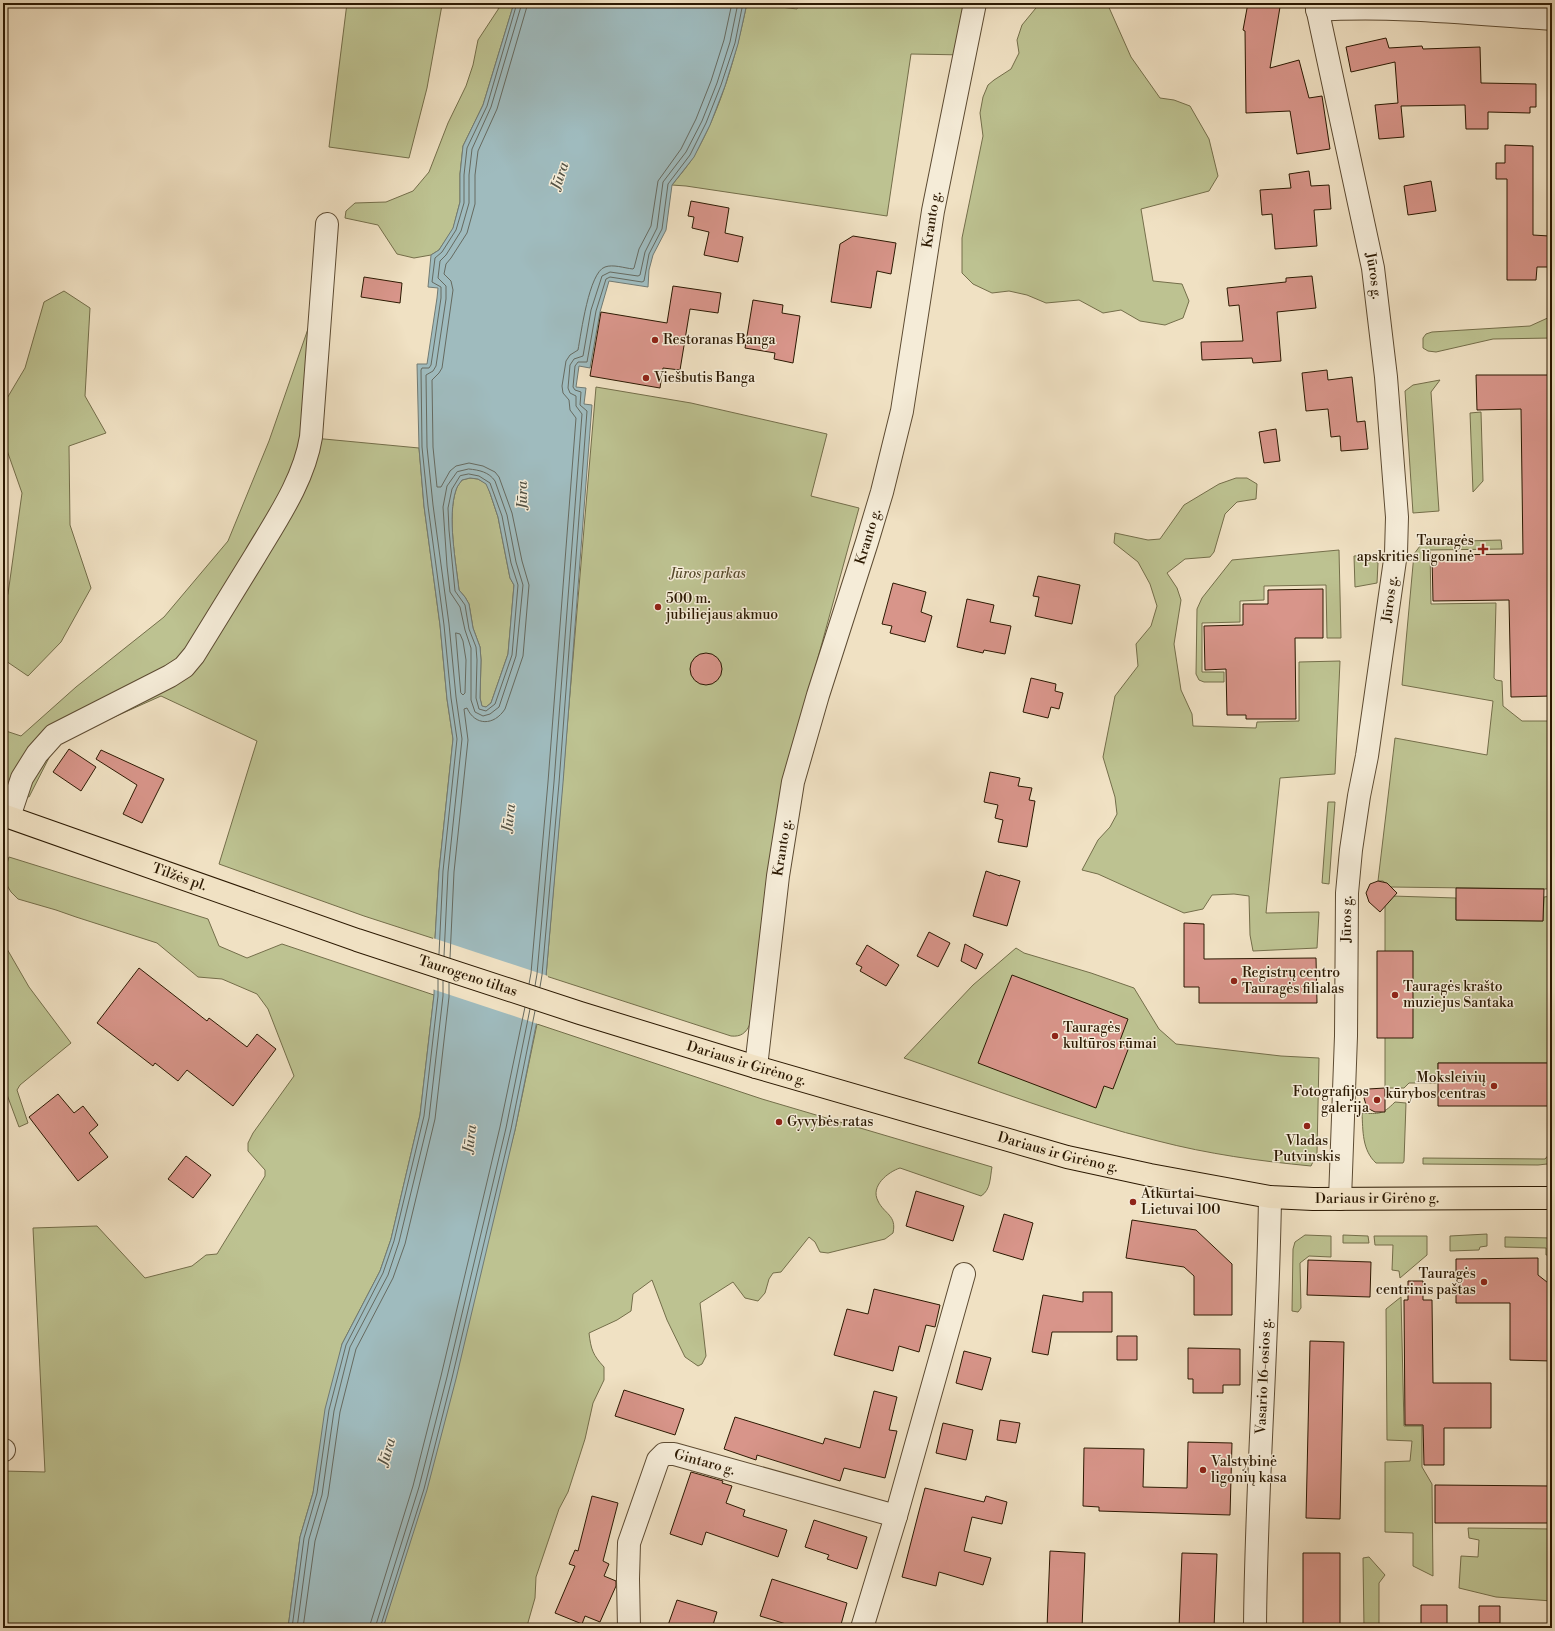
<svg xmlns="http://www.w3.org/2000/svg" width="1555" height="1631" font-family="'Libre Bodoni',serif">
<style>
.green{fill:#bdc291;stroke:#746e4a}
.water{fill:#9fbbbe;stroke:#717a73;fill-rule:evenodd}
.pier{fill:#f0e1c3}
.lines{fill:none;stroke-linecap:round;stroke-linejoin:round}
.shore{stroke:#666a60;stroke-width:1}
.building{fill:#d8958a;stroke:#2c1902}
.street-casing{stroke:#5d4b32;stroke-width:24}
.highway-casing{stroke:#2c1902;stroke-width:24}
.street{stroke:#f5ecd8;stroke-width:22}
.highway{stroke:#f0e1c3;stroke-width:22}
.poi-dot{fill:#8f2418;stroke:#f5ecd8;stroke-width:1.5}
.labels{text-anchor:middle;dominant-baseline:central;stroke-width:3;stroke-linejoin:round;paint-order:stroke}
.street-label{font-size:14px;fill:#2c1902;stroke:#f5ecd8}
.poi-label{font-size:14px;fill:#2c1902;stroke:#f5ecd8;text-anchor:start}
.park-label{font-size:14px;font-style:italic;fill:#584c2d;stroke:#f5ecd8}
.water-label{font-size:15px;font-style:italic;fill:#545244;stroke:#f5ecd8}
</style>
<rect width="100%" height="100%" fill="#f0e1c3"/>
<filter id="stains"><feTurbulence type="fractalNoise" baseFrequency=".005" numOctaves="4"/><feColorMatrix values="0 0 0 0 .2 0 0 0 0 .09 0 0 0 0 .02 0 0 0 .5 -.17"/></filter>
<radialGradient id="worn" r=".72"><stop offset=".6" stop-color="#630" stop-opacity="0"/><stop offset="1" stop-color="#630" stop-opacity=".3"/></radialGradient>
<path class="green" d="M347,3H432L442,5L427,88L409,158L329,147Z
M474,3H514L483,105L463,146L460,174V202L453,229L439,250L431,255L414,258L397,254L378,225L345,218L346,211L355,203L386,202L413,191L429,172L448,123L466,86L473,65L478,40L499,8Z
M747,3L797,9L799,3H974L965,55L911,54L887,216L686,186L672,185C679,176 688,166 694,156C721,109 736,56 747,3Z
M1040,3H1107L1131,57L1160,98L1174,100L1190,106L1209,139L1218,176L1209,191L1141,209L1153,281L1182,284L1189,301L1183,318L1165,325L1140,321L1121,310L1103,313L1079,300L1046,303L1027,295L1009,291L992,293L973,284L962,273V238L983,136L980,113L983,97L988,85L994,80L1011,69L1019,53L1017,40L1022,25Z
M64,291L90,308L85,396L106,433L69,446L70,525L91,588L61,642L28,676L3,659V604L8,594L22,493L3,439V405L25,368L44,302Z
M1552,316V338L1493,339L1436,352L1428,351L1423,348V338L1426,334L1432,332L1530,326Z
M309,326L303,437L419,448L424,506L440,625L447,699L453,739L439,871L435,939L364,916L219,864L257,741L161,696L65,739L53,750L29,797L3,789V730L21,736L76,687L164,617L228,541L269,441Z
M1440,380L1431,392L1439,511L1413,513L1405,391L1413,385Z
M596,387L691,403L827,434L811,496L859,508L779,800L750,1024C746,1033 741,1037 731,1036L546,976Z
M1481,412L1483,481L1473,492L1470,413Z
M470,478L478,479L487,484L498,517L510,578L514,585L508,654L491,703L486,707H482L480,698L481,660L480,647L473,628L469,604L465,597L459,590C456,563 447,516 456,490C457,486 460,483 462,480Z
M1236,478H1247L1257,484L1256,499L1237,502L1225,514L1214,552L1210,557L1185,559L1167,573L1177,588L1181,600L1174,644L1181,690L1192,714L1193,726L1256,728L1257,722L1299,721V662L1340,661L1335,774L1280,778L1266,913L1319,912L1317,948L1253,951L1250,935L1249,896L1234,894L1212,895L1203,909L1184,913L1098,874L1082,870L1098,840L1110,827L1117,814L1115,797L1103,757L1115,696L1138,666L1136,644L1151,626L1157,606L1150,584L1138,562L1114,543L1115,533L1148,540L1160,539L1184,505L1219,484Z
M1501,540L1502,549L1430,550L1431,604L1496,603L1494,678L1496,680L1502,681L1503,706L1522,721H1552V889L1390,887L1383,881H1378L1395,738L1487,755L1493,701L1402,685L1414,554L1420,546L1430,542Z
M1339,550L1341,638H1327L1326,585L1264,586V600L1240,601V622L1202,623V672H1224V682H1204L1199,680L1196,674L1197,609L1202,598L1232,560Z
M1367,555L1378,563L1377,583L1355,587L1354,556Z
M1328,802H1335L1329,884L1322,883Z
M9,857L208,919L219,946L247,958L282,944L434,995L420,1115L391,1239L380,1271L342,1344L313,1493L300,1537L288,1628H3V1471L45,1472L33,1228L97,1226L145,1278L192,1266L206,1255L217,1254L265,1176V1170L248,1151V1143L253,1133L294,1076L268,1009L257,994L222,979L198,977L157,943L76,917L56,910L18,899L11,892L5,882L4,873Z
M1392,896L1456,898V920L1543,921L1544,897L1552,896V1089L1551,1063H1438V1083H1409L1404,1088H1385V905L1390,901Z
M3,942L29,987L71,1043L20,1085L17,1090L28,1123L19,1127L6,1092L3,1090Z
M1016,948L1024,953L1091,973L1134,988L1159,1029L1176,1044L1281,1056L1319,1058L1317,1153L1311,1166C1259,1161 1208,1154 1158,1141C1071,1120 988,1087 904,1058L973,985Z
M537,1024L762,1099L992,1167C990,1177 991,1190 981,1196L900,1168C888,1172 870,1186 878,1201C884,1214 897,1215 893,1233L885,1239L828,1253L820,1252L815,1242L809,1237L781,1272L773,1273L769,1279L765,1293L758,1301L745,1298L733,1282L700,1303L706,1356L702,1364L698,1366L685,1357L667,1320L652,1280L633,1294L631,1311L617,1320L589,1333C591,1350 593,1355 604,1367V1380L593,1403L585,1439L568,1492L559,1509L536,1577L535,1598L527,1626L524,1628H383L515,1130Z
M1395,1102L1406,1103L1404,1161L1403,1163H1376C1362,1150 1363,1131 1362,1113C1379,1114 1382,1115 1395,1102Z
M1552,1151V1160L1547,1164L1538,1165L1423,1164V1158L1545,1159Z
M1487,1234V1246L1480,1247L1479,1250L1450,1251V1236Z
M1305,1235L1331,1236V1257L1309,1256L1300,1263L1301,1308L1298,1312L1292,1311L1293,1249L1295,1242Z
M1343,1235L1368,1236L1369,1243H1343Z
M1374,1236H1427V1255L1400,1278L1399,1271L1392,1270L1393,1245H1375Z
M1505,1237L1552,1238V1255H1546V1248L1505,1247Z
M1401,1297L1404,1426H1422V1467L1432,1484L1433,1576L1413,1566V1533L1385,1532V1462L1410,1461L1412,1441L1387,1440L1386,1309Z
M1468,1528L1552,1529V1601L1496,1597L1459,1588L1461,1556L1478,1557L1479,1540L1469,1538Z
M1369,1557L1385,1575L1379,1583V1628H1364L1363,1558Z"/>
<path class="water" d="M514,3H747L738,44L725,86L710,125L694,157L672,185L666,230L653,255L649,270L648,287L609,281L600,312L590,368L579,366L576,387L586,388L584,404L592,405L563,783L546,976L515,1130L456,1379L427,1490L383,1628H288L300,1537L313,1493L325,1409L342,1344L380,1271L391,1239L420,1115L434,995L435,939L439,871L453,739L447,699L440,625L424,506L419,448L417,364H427L437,298L438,288L428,287L431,255L439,250L453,228L460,202V174L463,146L483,105ZM470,478L478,479L486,484L490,493L498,517L510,578L514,585L508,654L491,703L486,707L482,706L480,698L481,660L480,647L473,628L469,604L465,597L459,590C456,563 447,516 456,490C457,486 460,483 462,480Z"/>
<path class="pier" d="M433,938L548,976L538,1024L432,989Z"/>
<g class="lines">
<path class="shore" d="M469,469C479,470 489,472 495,481L507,515L516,562L523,585L516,656L499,707L490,714L483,716L475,712L471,700V648L465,630L460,607L450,592L447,566L443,507L447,486L457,472Z
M469,474L479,476L490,483L502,516L511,563L518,585L512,655L495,704L486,711L479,709L476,698L477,660L476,647L469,629L465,605L455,591L449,530L448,508L452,489L460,476Z
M456,633L460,634L463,641L466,660L465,693L463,695L461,693Z
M439,954L443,871L457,739L451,698L444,625L428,506L422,447L421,370L422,368H429L431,365L441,298V287L432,282L435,258L442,252L456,230L464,203V175L467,148L487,106L517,3
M444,956L448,872L462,739L456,697L449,624L433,505L427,447L426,375L433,371L436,366L446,299V286L438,278L440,261L446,255L461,231L469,203V175L472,149L491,107L522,3
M450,958L454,872L468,740L464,709L467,708C475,726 494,726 505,709L523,656L529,585L522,561L512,513L499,477L495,472L483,466L469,463L456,466L450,471L441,487H437L433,447L432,380L439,373L442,368L453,290L451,281L444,274L446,264L451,258L467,233L475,204V175L478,151L497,109L528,3
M529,984L531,973L548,782L576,418L570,410L569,400L563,393L562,386L566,361L570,355L578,350C581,334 589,272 605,267C613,264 624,268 633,269L634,268L639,249L651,226L658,181L681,149L696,119L711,81L724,40L732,3
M535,986L537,974L554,782L582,414L576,406V396L570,393L568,388L570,365L574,359L583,356L591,310L602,276L610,272L638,276L640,275L645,252L657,228L663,182L686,152L702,121L717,83L730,42L738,3
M540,987L542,975L559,783L587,411L580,405L581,392L575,390L573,387L575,366L578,362H587L596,311L606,279L610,277L642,282L644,281L649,254L662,229L668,184L690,155L706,123L721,85L735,43L743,3
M292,1628L304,1538L317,1493L329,1410L346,1345L383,1273L394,1241L424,1116L438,996V979
M297,1628L309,1539L322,1495L334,1411L350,1347L388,1275L399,1242L429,1118L443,996V981
M303,1628L315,1541L328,1496L340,1412L356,1349L393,1278L405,1244L435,1119L449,997V983
M369,1628L413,1486L441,1376L500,1127L525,1007
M375,1628L419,1487L447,1377L506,1128L530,1009
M380,1628L424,1489L452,1378L511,1129L535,1011"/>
</g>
<path class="building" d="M1248,3L1280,7L1270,68L1299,60L1309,98L1322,96L1330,149L1297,154L1290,111L1246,113L1245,31L1243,30Z
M1386,38L1389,48L1422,46L1423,49L1480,47L1481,83L1536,84V107H1530V113L1488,112V129H1466L1465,105L1401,106L1404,137L1379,139L1375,105L1398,103L1395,62L1351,72L1346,47Z
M1505,145L1533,146V235L1549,236V267H1537L1536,280H1507V179H1496V163H1505Z
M1309,171L1311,186L1329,185L1331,209L1314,210L1317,246L1275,249L1272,214L1262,215L1260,190L1291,188L1289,174Z
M1431,181L1436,211L1408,215L1404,186Z
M691,201L729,208L725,233L743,237L738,262L704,255L709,232L692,228L694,217L688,216Z
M853,236L896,243L891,274L877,271L871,308L831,302L840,244Z
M1312,276L1316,308L1277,312L1281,361L1253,363L1252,358L1202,360L1201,342L1243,341L1239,305L1229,306L1227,288L1286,282V278Z
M364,277L402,283L400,303L361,297Z
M673,286L721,293L718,313L690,309L680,370L663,368L660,388L590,376L601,312L667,323Z
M753,300L783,305L782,313L800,316L793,363L774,359L775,353L745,348Z
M1327,370L1328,380L1352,377L1357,422L1365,421L1368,449L1341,451L1340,436L1331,437L1328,409L1306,411L1302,373Z
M1476,375H1552V696L1511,697L1509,600L1433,601L1432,555L1523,554L1521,409L1477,410Z
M1276,429L1280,461L1264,463L1259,432Z
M1038,576L1080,585L1072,624L1035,616L1039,597L1033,596Z
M893,583L926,592L921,612L932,616L925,642L890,633L892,626L882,624Z
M1323,589V638H1295L1296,719H1246V715H1227L1226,669L1205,670L1204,626L1243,625V604H1268V590Z
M967,599L994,605L990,622L1011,626L1005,654L984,650L983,653L957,647Z
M690 669a16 16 0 1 1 32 0a16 16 0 1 1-32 0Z
M1031,678L1056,684L1055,691L1063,693L1059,709L1051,707L1048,718L1023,712Z
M69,749L96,767L81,791L53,772Z
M101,750L164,779L142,823L123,814L137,785L96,759Z
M990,772L1020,778L1018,786L1032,788L1029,800L1035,801L1027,847L998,842L1003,820L995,818L998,805L984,802Z
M986,871L1000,876V875L1020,881L1007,926L973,916Z
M1378,881L1387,883L1397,893L1380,912L1369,902L1366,893L1370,884Z
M1456,888L1544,889L1543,921L1456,920Z
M1184,923L1204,924V959L1316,958L1317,1003H1199V987H1184Z
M929,932L950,943L938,967L917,956Z
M965,944L983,954L976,969L961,961Z
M867,945L899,965L886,986L860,971L862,967L856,964Z
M1377,951H1413V1038H1377Z
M139,968L207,1021L209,1018L247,1047L257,1034L276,1049L233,1106L187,1070L178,1081L155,1063L153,1066L97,1023Z
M1012,975L1128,1019L1119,1043L1129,1047L1113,1089L1104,1086L1096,1108L978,1063Z
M1438,1063H1551V1106H1438Z
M1385,1088V1112H1375L1367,1108L1364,1098L1368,1089Z
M58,1094L74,1113L83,1106L98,1125L89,1133L108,1157L78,1181L29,1117Z
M186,1156L211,1175L193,1198L168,1179Z
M916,1191L964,1206L953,1241L906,1226Z
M1004,1214L1033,1223L1023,1260L993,1251Z
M1132,1220L1196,1230L1232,1264V1315H1194V1276L1184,1267L1126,1258Z
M1538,1258V1275L1552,1286V1361L1510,1360V1303H1456V1259Z
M1308,1260L1371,1262L1370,1297L1307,1295Z
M1408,1281H1423V1300H1432L1433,1383H1491V1428H1444V1465H1424L1423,1425H1405L1404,1300H1408Z
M874,1289L940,1305L935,1327L926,1325L919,1352L899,1346L893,1371L834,1355L847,1309L868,1314Z
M1083,1292H1112V1332H1052L1048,1355L1032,1352L1043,1295L1083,1302Z
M1117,1336H1137V1360H1117Z
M1310,1341L1344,1342L1340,1519L1306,1518Z
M1188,1348L1240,1349V1385H1223V1393H1193V1379H1188Z
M964,1351L991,1358L982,1390L956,1383Z
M624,1390L684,1409L675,1435L615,1416Z
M874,1391L897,1397L889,1430L897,1431L885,1478L844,1468L840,1481L757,1455L756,1460L724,1449L735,1417L823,1444L825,1438L860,1448Z
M1000,1420L1020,1423L1016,1443L997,1440Z
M943,1423L973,1430L966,1460L936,1453Z
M1188,1442L1232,1443L1230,1515L1099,1511V1507L1083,1506L1084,1448L1144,1449L1143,1487L1187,1488Z
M691,1472L723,1481L722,1483L732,1486L726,1503L745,1510L743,1516L787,1530L778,1557L706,1532L702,1545L670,1534Z
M1435,1485L1551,1486V1523H1435Z
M925,1488L984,1502L986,1496L1007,1502L1002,1524L972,1517L964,1551L991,1558L983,1585L939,1572L936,1586L902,1577Z
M592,1496L618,1503L603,1561L609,1564L604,1576L616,1581V1586L600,1622L585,1616L582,1624L555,1613L575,1566L569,1564L575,1550L578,1551Z
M814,1520L867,1537L857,1569L827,1559L829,1555L805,1547Z
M1050,1551L1085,1553L1082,1628H1047Z
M1182,1553L1217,1554L1214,1628H1179Z
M1303,1553H1340V1628H1303Z
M772,1579L847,1603L840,1628H799L760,1616Z
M677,1600L717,1612L712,1628H667Z
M1421,1605H1447V1628H1421Z
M1479,1606H1500V1623H1479Z"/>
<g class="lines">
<g class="street-casing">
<g id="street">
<path id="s1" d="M1316,3L1373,268L1386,377L1397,517L1396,553L1367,756L1359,796L1351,850L1347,893L1346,1036L1340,1199"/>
<path d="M1317,10C1395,5 1474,14 1552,19"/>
<path d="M9,817L22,778L37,754L54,735L170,676L184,667L194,655C214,622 235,589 255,556C277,519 304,480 311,437L327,224"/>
<path id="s2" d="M756,1067L778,876L793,782L818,695L867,542L882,492L902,411L933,211L975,3"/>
<path d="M3,1450H4"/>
<path id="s3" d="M629,1628L628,1579L629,1543L658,1460L664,1454H674L896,1516"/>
<path d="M862,1628L896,1516L964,1274"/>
<path id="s4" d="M1255,1628C1256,1484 1268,1341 1270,1197"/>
</g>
</g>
<g class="highway-casing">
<g id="highway">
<path id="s5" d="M3,815L357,940L580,1013L756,1067L1067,1157L1150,1175L1270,1197L1313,1199L1552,1198"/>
</g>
</g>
<use href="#street" class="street"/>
<use href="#highway" class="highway"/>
</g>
<g class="poi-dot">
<circle cx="655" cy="340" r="4"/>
<circle cx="646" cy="378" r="4"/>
<path d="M1481 543h4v4h4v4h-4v4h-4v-4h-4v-4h4z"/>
<circle cx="658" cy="607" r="4"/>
<circle cx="1234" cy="981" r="4"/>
<circle cx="1395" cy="995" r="4"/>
<circle cx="1055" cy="1036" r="4"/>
<circle cx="1494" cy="1086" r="4"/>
<circle cx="1377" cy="1100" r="4"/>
<circle cx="779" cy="1122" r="4"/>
<circle cx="1307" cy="1126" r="4"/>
<circle cx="1133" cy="1202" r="4"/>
<circle cx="1484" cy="1282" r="4"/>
<circle cx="1203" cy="1470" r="4"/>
</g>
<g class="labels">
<g class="street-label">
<text stroke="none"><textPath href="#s2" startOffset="868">Kranto g.</textPath></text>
<text stroke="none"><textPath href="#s1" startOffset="279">Jūros g.</textPath></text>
<text stroke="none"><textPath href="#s2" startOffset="544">Kranto g.</textPath></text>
<text transform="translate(1390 599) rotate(-82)">Jūros g.</text>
<text stroke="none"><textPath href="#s2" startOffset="221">Kranto g.</textPath></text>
<text stroke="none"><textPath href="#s5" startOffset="187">Tilžės pl.</textPath></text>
<text transform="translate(1347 919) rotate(-89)">Jūros g.</text>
<text stroke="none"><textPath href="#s5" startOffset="492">Taurogeno tiltas</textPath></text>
<text stroke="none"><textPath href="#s5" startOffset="784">Dariaus ir Girėno g.</textPath></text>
<text stroke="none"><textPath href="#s5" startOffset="1108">Dariaus ir Girėno g.</textPath></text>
<text stroke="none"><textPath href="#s5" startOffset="1432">Dariaus ir Girėno g.</textPath></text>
<text stroke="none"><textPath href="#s4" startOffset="252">Vasario 16-osios g.</textPath></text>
<text stroke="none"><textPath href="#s3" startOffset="223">Gintaro g.</textPath></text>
</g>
<g class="poi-label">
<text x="663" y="340">Restoranas Banga</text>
<text x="654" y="378">Viešbutis Banga</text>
<text x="1474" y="541" text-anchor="end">Tauragės<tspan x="1474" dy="16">apskrities ligoninė</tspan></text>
<text x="666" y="599">500 m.<tspan x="666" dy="16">jubiliejaus akmuo</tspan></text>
<text x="1242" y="973">Registrų centro<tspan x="1242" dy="16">Tauragės filialas</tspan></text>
<text x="1403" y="987">Tauragės krašto<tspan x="1403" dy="16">muziejus Santaka</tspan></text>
<text x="1063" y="1028">Tauragės<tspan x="1063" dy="16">kultūros rūmai</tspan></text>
<text x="1486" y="1078" text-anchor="end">Moksleivių<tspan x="1486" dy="16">kūrybos centras</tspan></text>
<text x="1369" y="1092" text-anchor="end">Fotografijos<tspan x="1369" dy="16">galerija</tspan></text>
<text x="787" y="1122">Gyvybės ratas</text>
<text x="1307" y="1141" text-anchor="middle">Vladas<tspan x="1307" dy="16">Putvinskis</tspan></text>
<text x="1141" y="1194">Atkurtai<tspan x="1141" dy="16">Lietuvai 100</tspan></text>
<text x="1476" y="1274" text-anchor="end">Tauragės<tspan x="1476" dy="16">centrinis paštas</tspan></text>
<text x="1211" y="1462">Valstybinė<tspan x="1211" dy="16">ligonių kasa</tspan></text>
</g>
<g class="park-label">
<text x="708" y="574">Jūros parkas</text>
</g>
<g class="water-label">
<text transform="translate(560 176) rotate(-72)">Jūra</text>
<text transform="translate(522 495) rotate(-90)">Jūra</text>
<text transform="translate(509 818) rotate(-83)">Jūra</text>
<text transform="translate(470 1139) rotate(-83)">Jūra</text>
<text transform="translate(387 1452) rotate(-74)">Jūra</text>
</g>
</g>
<rect width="1555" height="1631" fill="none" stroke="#f0e1c3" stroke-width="16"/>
<rect x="4" y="4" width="1547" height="1623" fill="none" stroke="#2c1902" stroke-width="2"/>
<rect x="8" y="8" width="1539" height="1615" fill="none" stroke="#2c1902"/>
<rect width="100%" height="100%" filter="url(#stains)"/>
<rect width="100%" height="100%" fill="url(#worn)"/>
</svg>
